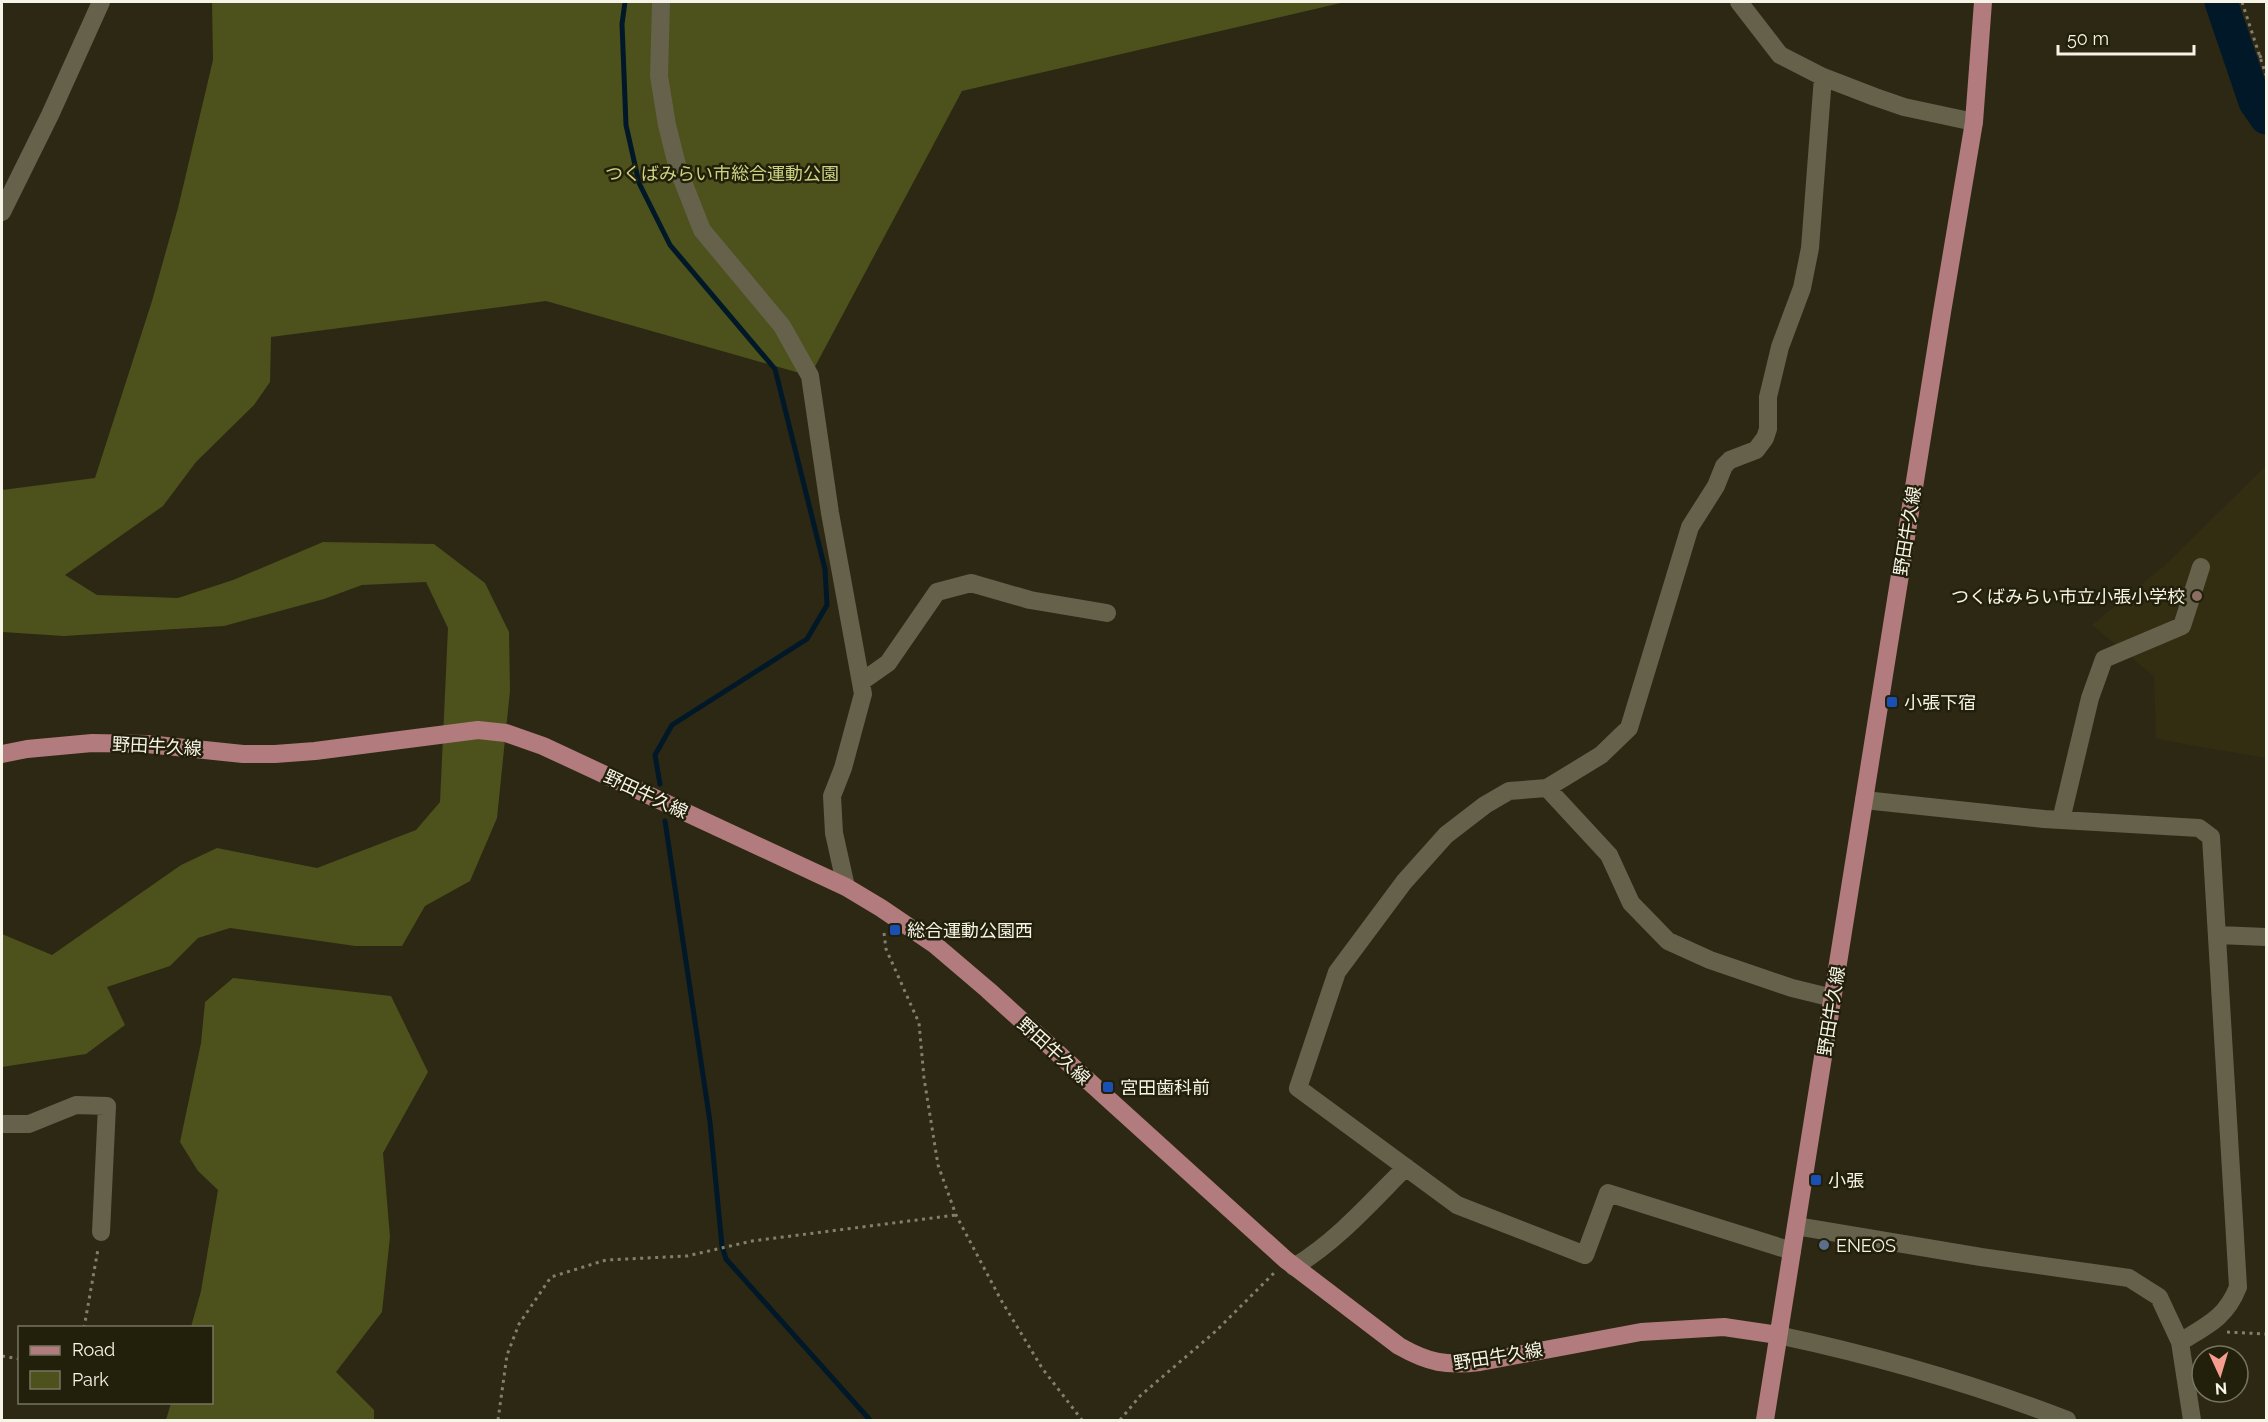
<svg xmlns="http://www.w3.org/2000/svg" width="2268" height="1422" font-family="Raleway,'Noto Sans JP',sans-serif">
<style>
.built{fill:#332e12}
.green{fill:#4d511b}
.lines{fill:none;stroke-linecap:round;stroke-linejoin:round}
.stream{stroke:#001827;stroke-width:5}
.river{stroke:#001827;stroke-width:33}
.path{stroke:#837f6e;stroke-width:3;stroke-dasharray:3 4.5;stroke-linecap:butt}
.minor{stroke:#65614b;stroke-width:18}
.major{stroke:#b27b7e;stroke-width:18}
.education-dot{fill:#8d6e63;stroke:#221f0a;stroke-width:2}
.transit-dot{fill:#1a4fb4;stroke:#221f0a;stroke-width:2}
.service-dot{fill:#5c6f8a;stroke:#221f0a;stroke-width:2}
.labels{text-anchor:middle;dominant-baseline:central;stroke-width:5;stroke-linejoin:round;paint-order:stroke}
.park-label{font-size:18px;fill:#ccd482;stroke:#221f0a}
.street-label{font-size:18px;fill:#f6f4e7;stroke:#221f0a}
.poi-label{font-size:18px;fill:#f6f4e7;stroke:#221f0a;text-anchor:start}
</style>
<rect width="100%" height="100%" fill="#2c2814"/>
<path class="built" d="M2266,466V758L2156,739L2154,676L2092,625L2163,567Z"/>
<path class="green" d="M212,2H1345L962,91L810,376L546,301L271,337L270,382L254,405L196,462L163,506L65,575L97,595L178,598L233,580L323,542L434,544L485,583L509,632L510,691L497,818L470,881L425,906L402,946H355L230,928L198,938L170,966L107,987L125,1025L86,1054L2,1067V934L52,955L181,865L217,848L317,868L416,830L440,802L448,628L426,582L362,585L324,599L224,626L64,636L2,632V490L95,478L152,301L178,208L213,60Z
M233,978L391,996L428,1072L383,1153L390,1237L382,1312L336,1372L374,1410V1420H166L171,1403L212,1402V1328L191,1327L201,1291L218,1190L198,1171L180,1142L201,1043L205,1002Z"/>
<g class="lines">
<path class="stream" d="M625,2L622,24L626,125L639,183L670,245L775,369L825,569L827,605L807,639L672,725L655,755L660,784
M665,821L710,1122L722,1246L726,1259L870,1420"/>
<path class="river" d="M2221,2L2255,102L2266,118"/>
<path class="path" d="M2242,2L2266,75
M2259,57L2266,54
M884,933L886,949L919,1023L924,1078L938,1165L956,1215L1001,1300L1042,1368L1082,1420
M84,1328L98,1249
M2227,1332L2266,1334
M2,1356L20,1359
M498,1420L507,1355L519,1324L551,1277L606,1260L687,1256L752,1241L956,1215
M1120,1420L1140,1396L1216,1331L1275,1272"/>
<path class="minor" d="M661,2L659,76L667,125L678,169L702,230L782,326L810,376L830,513L863,694L843,768L832,796L834,833L846,887
M1739,2L1780,55L1823,77L1875,97L1904,107L1974,122
M2,212L50,115L101,2
M861,682L888,663L937,592L971,583L1030,600L1107,613
M1547,788L1609,855L1631,903L1668,941L1710,960L1792,988L1833,998
M1864,800L2044,819L2199,828L2211,837L2238,1287C2226,1318 2206,1326 2180,1342
M2061,820L2090,698L2104,659L2182,626L2201,567
M2218,935L2266,937
M2,1124H29L76,1105L107,1106L101,1232
M1796,1226L1981,1257L2129,1278L2159,1297L2180,1342L2192,1420
M1792,1251L1608,1193L1585,1255L1457,1205L1298,1088L1337,972L1404,882L1446,835L1485,805L1509,791L1547,788L1601,755L1629,728L1690,527L1716,486L1724,466L1730,460L1756,450L1765,438L1768,429V397L1780,347L1802,288L1810,248L1823,77
M1294,1267C1338,1240 1370,1203 1406,1167
M1778,1335C1877,1356 1974,1384 2067,1420"/>
<path class="major" d="M2,754L27,749L92,743L147,744L243,754H275L315,751L478,730L506,733L543,746L846,887L881,908L934,944L988,990L1286,1260L1399,1346C1429,1363 1446,1366 1480,1362L1641,1332L1724,1327L1778,1335
M1765,1420L1942,312L1974,122L1983,2"/>
</g>
<circle class="education-dot" cx="2197" cy="596" r="6"/>
<g class="transit-dot">
<rect x="1886" y="696" width="12" height="12" rx="3"/>
<rect x="889" y="924" width="12" height="12" rx="3"/>
<rect x="1102" y="1081" width="12" height="12" rx="3"/>
<rect x="1810" y="1174" width="12" height="12" rx="3"/>
</g>
<circle class="service-dot" cx="1824" cy="1245" r="6"/>
<g class="labels">
<g class="park-label">
<text x="722" y="173">つくばみらい市総合運動公園</text>
</g>
<g class="street-label">
<text transform="translate(1907 531) rotate(-81)">野田牛久線</text>
<text transform="translate(157 746) rotate(3)">野田牛久線</text>
<text transform="translate(646 794) rotate(25)">野田牛久線</text>
<text transform="translate(1831 1011) rotate(-81)">野田牛久線</text>
<text transform="translate(1054 1051) rotate(42)">野田牛久線</text>
<text transform="translate(1498 1356) rotate(-9)">野田牛久線</text>
</g>
<g class="poi-label">
<text x="2185" y="596" text-anchor="end">つくばみらい市立小張小学校</text>
<text x="1904" y="702">小張下宿</text>
<text x="907" y="930">総合運動公園西</text>
<text x="1120" y="1087">宮田歯科前</text>
<text x="1828" y="1180">小張</text>
<text x="1836" y="1245">ENEOS</text>
</g>
</g>
<rect width="2268" height="1422" fill="none" stroke="#f6f4e7" stroke-width="6"/>
<rect x="18" y="1326" width="195" height="78" fill="#221f0a" stroke="#777462" stroke-width="1.5"/>
<rect x="30" y="1346" width="30" height="9" fill="#b27b7e" stroke="#777462" stroke-width="1.5"/>
<text x="72" y="1356" font-size="18" fill="#f6f4e7">Road</text>
<rect x="30" y="1371" width="30" height="18" fill="#4d511b" stroke="#777462" stroke-width="1.5"/>
<text x="72" y="1386" font-size="18" fill="#f6f4e7">Park</text>
<g transform="translate(2220 1374) rotate(176)"><circle r="28" fill="#221f0a" stroke="#777462" stroke-width="1.5"/>
<path d="M0-4.5L10 22L0 15L-10 22Z" fill="#f59d8f"/>
<text y="-9" font-size="16" font-weight="bold" text-anchor="middle" fill="#f6f4e7">N</text>
</g>
<path d="M2058 45v9h136v-9" fill="none" stroke="#f6f4e7" stroke-width="3"/>
<text x="2067" y="45" font-size="18" fill="#f6f4e7" stroke="#221f0a" stroke-width="4.5" paint-order="stroke">50 m</text>
</svg>
